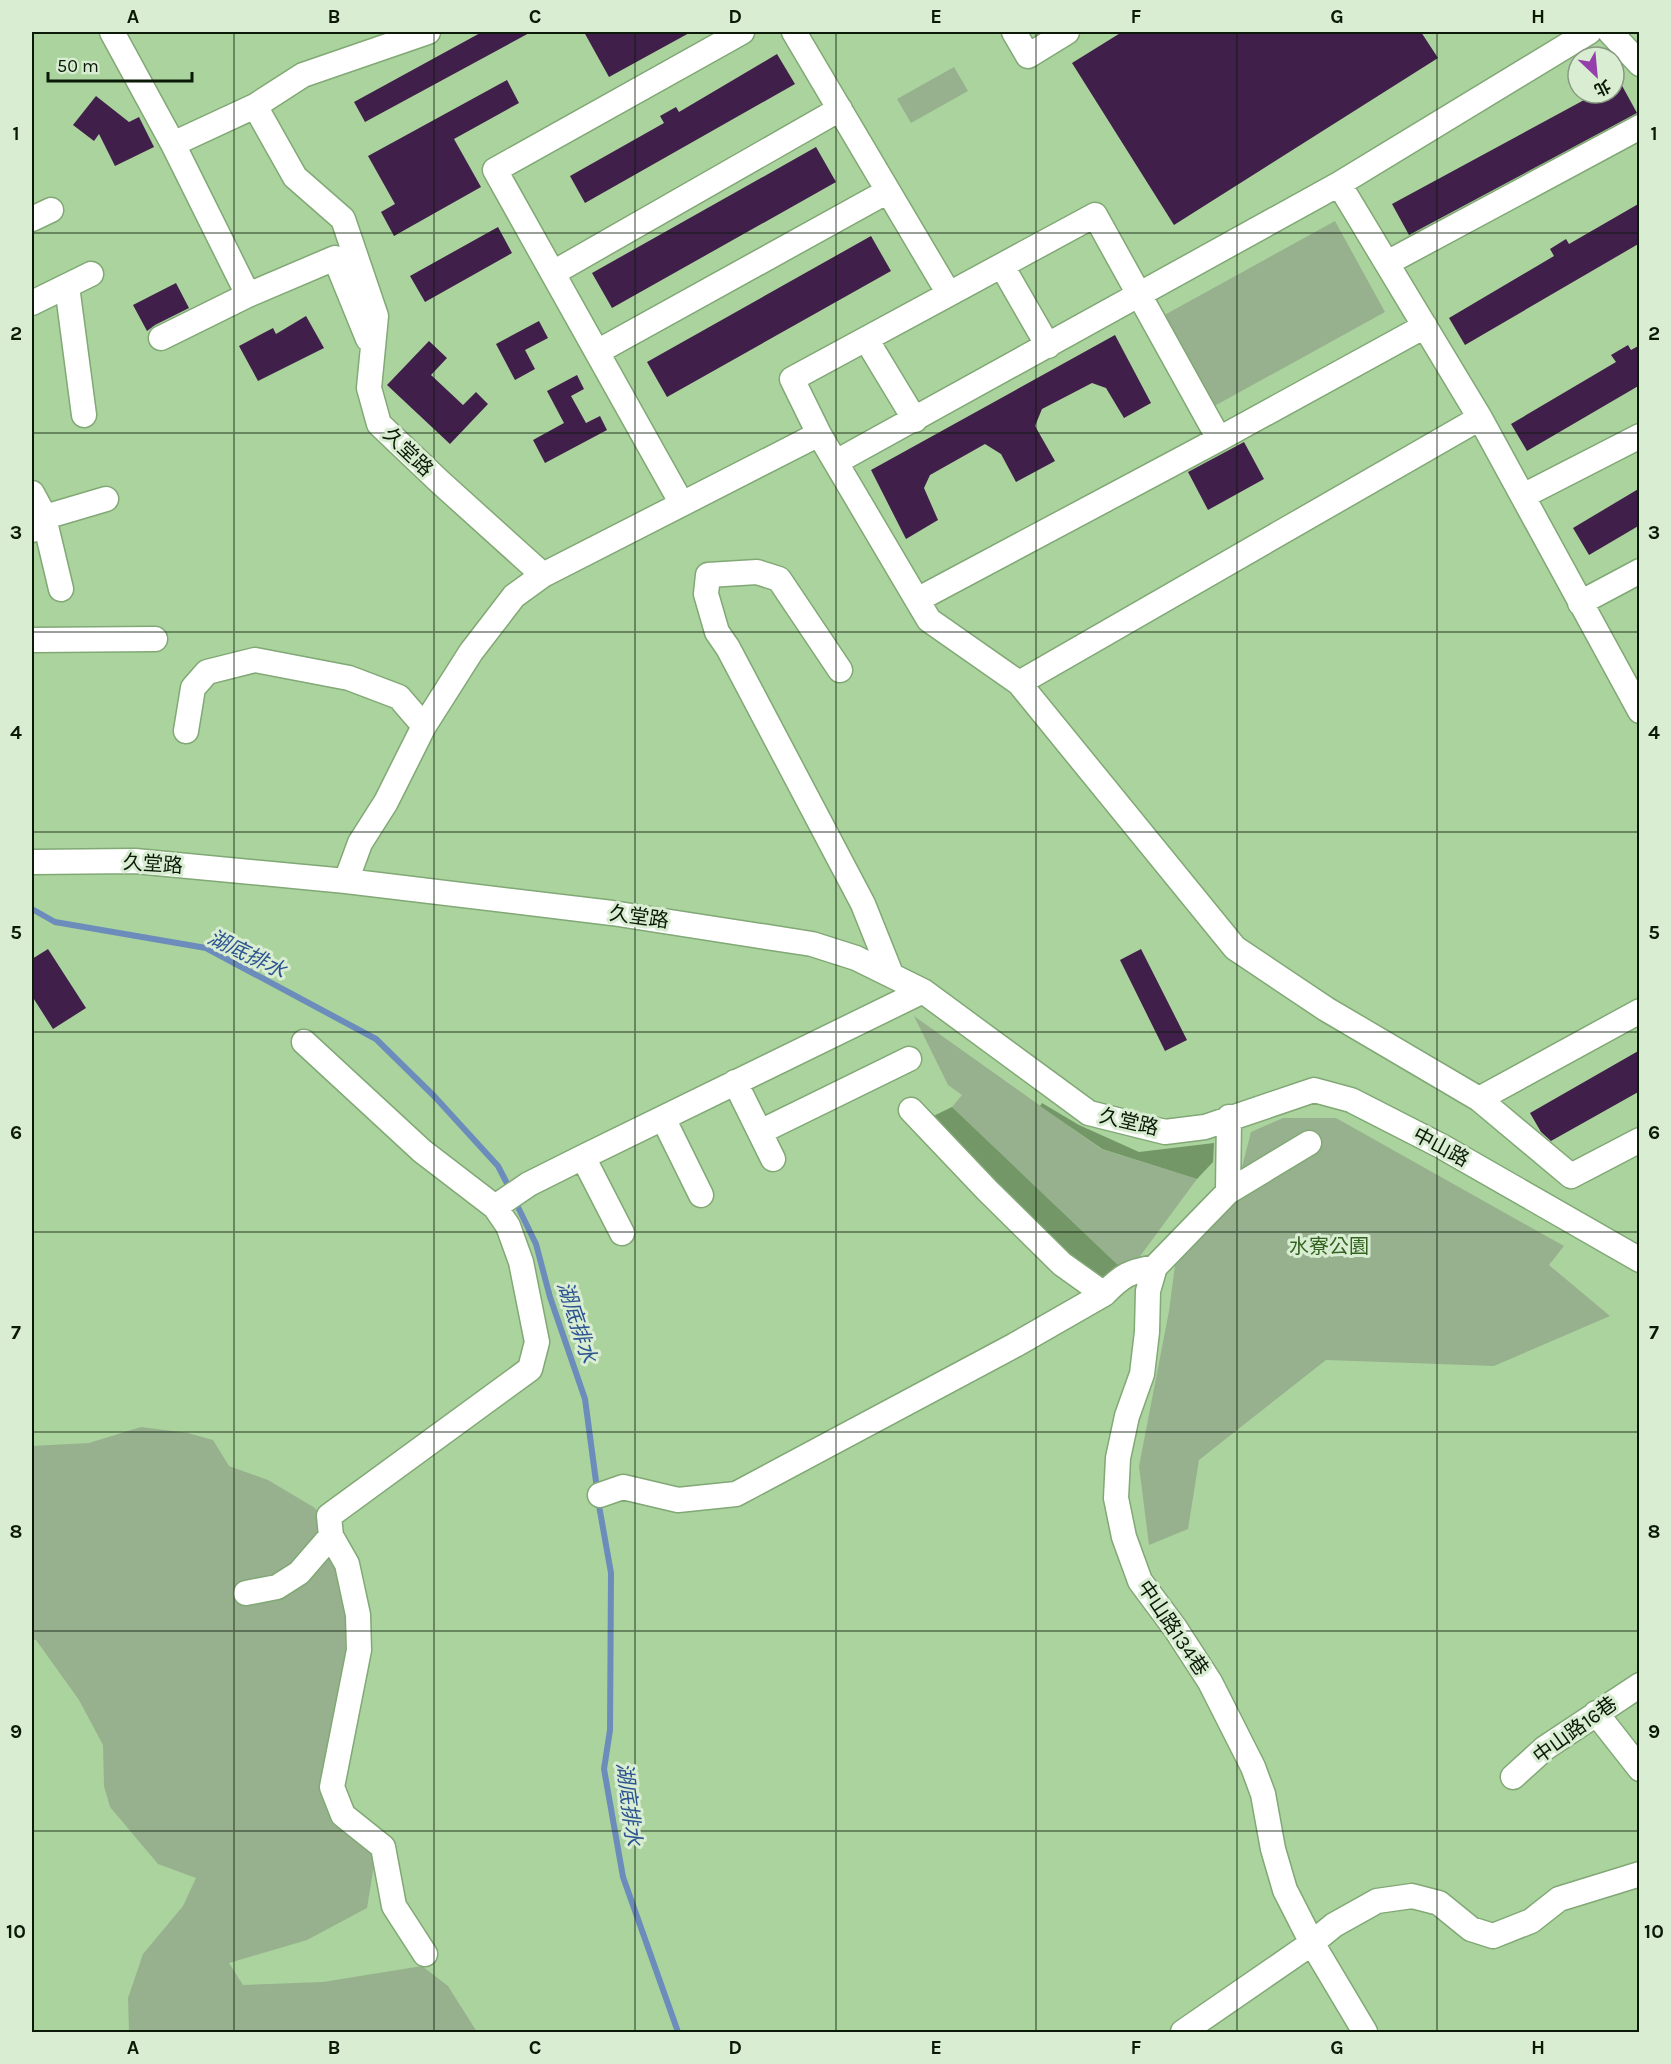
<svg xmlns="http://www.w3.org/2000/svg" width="1671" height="2064" font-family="Karla,'Noto Sans TC',sans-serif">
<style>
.green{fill:#97b18f}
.forest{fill:#739767}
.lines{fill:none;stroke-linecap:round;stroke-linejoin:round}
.stream{stroke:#6c8cbc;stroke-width:6}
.building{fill:#401f4a}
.minor-casing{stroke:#81a875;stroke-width:27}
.minor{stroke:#fff;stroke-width:24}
.grid{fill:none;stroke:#0b1a07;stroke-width:1.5;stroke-opacity:0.55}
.labels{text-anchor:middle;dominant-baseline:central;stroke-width:6;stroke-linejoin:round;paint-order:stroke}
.street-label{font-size:20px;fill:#0b1a07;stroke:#d9edd2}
.park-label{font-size:20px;fill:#336321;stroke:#d9edd2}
.water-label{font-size:21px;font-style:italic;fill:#2b5391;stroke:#d9edd2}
.neatline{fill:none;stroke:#0b1a07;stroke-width:2}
.grid-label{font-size:20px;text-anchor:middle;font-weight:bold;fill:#0b1a07}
</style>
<rect width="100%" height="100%" fill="#abd39e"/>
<path class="green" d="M954,67L968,91L911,123L897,99Z
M1335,221L1385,312L1209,409L1159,318Z
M914,1016L1101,1149L1197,1179L1138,1259L1120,1267L952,1107L962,1095L948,1085Z
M1283,1118H1336L1564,1246L1549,1265L1610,1316L1494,1366L1326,1360L1199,1460L1188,1529L1149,1545L1139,1466L1169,1311L1177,1250L1240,1175L1251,1132Z
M141,1427L188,1433L213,1440L229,1466L268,1480L315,1508L331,1537L347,1599L345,1668L332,1806L376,1853L367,1908L307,1940L229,1963L243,1985L323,1982L422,1966L448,1986L477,2032H129L128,1998L143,1954L183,1906L196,1878L158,1864L110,1807L104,1786L103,1745L79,1700L36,1640L32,1639V1446L89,1443Z"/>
<path class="forest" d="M1042,1103L1079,1125L1139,1152L1214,1143L1213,1162L1197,1179L1102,1149L1040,1106Z
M952,1107L1120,1267L1100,1288L925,1120Z"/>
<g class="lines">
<path class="stream" d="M32,909L55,922L206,948L376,1039L435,1097L498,1166L510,1189
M515,1201L536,1244L550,1297L585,1399L597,1489
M598,1500L611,1573L610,1730L604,1769L623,1877L678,2032"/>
</g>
<path class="building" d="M482,32H531L365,122L354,102Z
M584,32H691L609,77Z
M1122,32H1421L1438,58L1174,225L1072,63Z
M777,54L795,84L585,203L570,176L664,123L660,116L676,107L679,112Z
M1614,71L1637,113L1409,235L1392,204L1597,93H1614Z
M507,80L519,103L454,139L481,187L394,236L381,212L395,204L368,156Z
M96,96L129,122L139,117L154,147L115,166L99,134L94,141L73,125Z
M816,147L836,182L612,308L592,273Z
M1640,203V243L1465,345L1449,318L1554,256L1550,249L1566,239L1569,244Z
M498,227L512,253L425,302L410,276Z
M871,236L891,271L667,397L647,362Z
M176,283L189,308L155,325L147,331L133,305Z
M306,316L324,348L258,381L239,346L273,328L276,334Z
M539,321L548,338L525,350L535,369L515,380L496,344Z
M1115,335L1151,403L1124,418L1106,388L1092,383L1042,409L1035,426L1055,461L1016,482L1001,454L985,444L930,475L924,488L938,520L906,539L871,470Z
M429,341L447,358L431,375L463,405L476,392L488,404L450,444L387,385Z
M1628,345L1631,350L1640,345V385L1527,451L1511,424L1616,362L1611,355Z
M577,375L584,389L571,396L586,423L600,416L607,430L545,463L533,440L564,423L547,391Z
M1244,442L1264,479L1208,510L1188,472Z
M1640,488V525L1589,555L1573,528Z
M48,949L86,1008L53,1029L32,996V959Z
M1141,949L1187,1040L1165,1051L1120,960Z
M1640,1050V1091L1551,1141L1541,1132L1530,1113Z"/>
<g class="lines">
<g class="minor-casing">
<path id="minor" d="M112,32L173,144L248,295
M794,32L949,294
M1014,32L1028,56L1067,32
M1610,32L1640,64
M173,144L255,106
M1339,184L1589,32
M32,219L51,210
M1387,263L1640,127
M1002,266L1048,346
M553,273L840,109
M67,286L84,415
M32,303L91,274
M161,338L248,295L335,258L368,339
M866,339L915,420
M597,352L888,191
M1480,418L1640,711
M819,434L792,379L1095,215L1219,439L917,600
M1219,439L1425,326
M32,493L45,517L46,526
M1523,496L1640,436
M682,504L495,170L742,32
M45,517L106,499
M32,530L46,526L61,589
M543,575L819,434L917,600L929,620L1019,683L1480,418L1339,184L836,462
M1580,603L1640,571
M32,640L155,639
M840,670L779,579L757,572L708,575L706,594L717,632L728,648L863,904L891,974
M1019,683L1235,948L1326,1009L1479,1099L1640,1011
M186,731L193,688L207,672L255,660L349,678L399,697L424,726
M32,862L135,861L346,881L612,913L812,944L856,958L923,991L1089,1113L1165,1132L1205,1127L1314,1090L1351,1100L1441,1146L1640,1260
M346,881L360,843L386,802L424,726L471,652L514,596L543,575L440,482L379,424L369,388L376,316L343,219L295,177L255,106L303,75L428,32
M304,1042L422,1151L495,1207L508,1226L521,1262L537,1342L530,1369L329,1516L331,1536L347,1564L358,1615L359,1650L332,1787L343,1815L383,1847L394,1906L425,1954
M735,1082L773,1159
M1479,1099L1571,1176L1640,1140
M911,1110L987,1190L1062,1264L1104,1294C1123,1275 1128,1272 1155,1267
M1229,1117L1228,1192L1155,1267L1148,1291L1147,1332L1142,1374L1127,1416L1118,1458L1116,1498L1124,1537L1140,1581L1175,1628L1210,1682L1253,1767L1263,1794L1273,1849L1285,1890L1312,1943L1365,2032
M663,1118L701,1195
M760,1132L909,1059
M583,1157L622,1233
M1228,1192L1309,1143
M495,1207L529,1184L583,1157L923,991
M600,1495L623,1487L678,1500L736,1494L1015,1345L1104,1294
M246,1593L277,1587L299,1573L331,1536
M1596,1713L1640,1769
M1513,1777L1545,1748L1640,1685
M1183,2032L1312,1943L1334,1925L1377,1901L1412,1896L1439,1903L1471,1929L1493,1936L1531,1921L1559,1899L1640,1874"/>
</g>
<use href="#minor" class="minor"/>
</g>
<path class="grid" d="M234,32V2032M434,32V2032M635,32V2032M836,32V2032M1036,32V2032M1237,32V2032M1437,32V2032M32,233H1640M32,433H1640M32,632H1640M32,832H1640M32,1032H1640M32,1232H1640M32,1432H1640M32,1631H1640M32,1831H1640"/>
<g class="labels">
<g class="street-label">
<text transform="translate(408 452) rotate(44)">久堂路</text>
<text transform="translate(153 864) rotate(4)">久堂路</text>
<text transform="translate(639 917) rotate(8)">久堂路</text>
<text transform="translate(1129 1122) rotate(13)">久堂路</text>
<text transform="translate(1441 1147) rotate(28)">中山路</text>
<text transform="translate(1173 1628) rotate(56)">中山路134巷</text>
<text transform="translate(1575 1730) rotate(-36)">中山路16巷</text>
</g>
<g class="park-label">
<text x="1329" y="1246">水寮公園</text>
</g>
<g class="water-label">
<text transform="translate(247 954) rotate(26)">湖底排水</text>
<text transform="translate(577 1322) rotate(72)">湖底排水</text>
<text transform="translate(629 1804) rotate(83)">湖底排水</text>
</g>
</g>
<rect width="1671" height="2064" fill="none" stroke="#d9edd2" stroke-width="66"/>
<g transform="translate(1596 75) rotate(154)"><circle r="28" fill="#d9edd2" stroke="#879981" stroke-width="1.5"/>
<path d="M0-4.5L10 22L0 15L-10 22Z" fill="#953fac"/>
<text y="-9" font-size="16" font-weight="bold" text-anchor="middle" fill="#0b1a07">北</text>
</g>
<path d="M48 72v9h144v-9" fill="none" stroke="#0b1a07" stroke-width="3"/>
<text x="57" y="72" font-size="18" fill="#0b1a07" stroke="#d9edd2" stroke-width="4.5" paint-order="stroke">50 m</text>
<rect x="33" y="33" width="1605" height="1998" class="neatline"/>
<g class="grid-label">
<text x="133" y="23">A</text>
<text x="334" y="23">B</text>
<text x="535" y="23">C</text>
<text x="735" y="23">D</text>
<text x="936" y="23">E</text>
<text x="1136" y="23">F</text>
<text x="1337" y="23">G</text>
<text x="1538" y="23">H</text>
<text x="16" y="140">1</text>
<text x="1654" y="140">1</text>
<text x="16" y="340">2</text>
<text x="1654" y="340">2</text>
<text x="16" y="539">3</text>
<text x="1654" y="539">3</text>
<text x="16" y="739">4</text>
<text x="1654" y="739">4</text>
<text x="16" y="939">5</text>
<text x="1654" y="939">5</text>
<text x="16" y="1139">6</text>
<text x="1654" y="1139">6</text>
<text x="16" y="1339">7</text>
<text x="1654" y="1339">7</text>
<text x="16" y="1538">8</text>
<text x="1654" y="1538">8</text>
<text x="16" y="1738">9</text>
<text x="1654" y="1738">9</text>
<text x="16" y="1938">10</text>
<text x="1654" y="1938">10</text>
<text x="133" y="2054">A</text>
<text x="334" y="2054">B</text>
<text x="535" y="2054">C</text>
<text x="735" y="2054">D</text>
<text x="936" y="2054">E</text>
<text x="1136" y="2054">F</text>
<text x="1337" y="2054">G</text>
<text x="1538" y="2054">H</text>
</g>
</svg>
